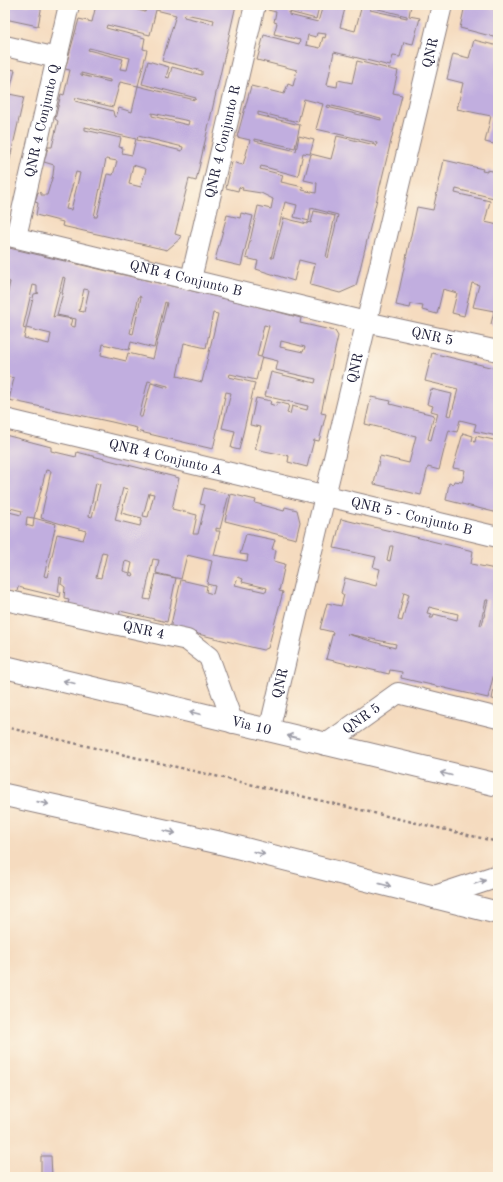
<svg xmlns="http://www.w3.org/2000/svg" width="503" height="1182" font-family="'Old Standard TT',serif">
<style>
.building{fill:#c1aedf;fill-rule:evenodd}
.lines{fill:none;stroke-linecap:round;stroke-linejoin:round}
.street-casing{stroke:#8c7e7d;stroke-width:22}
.secondary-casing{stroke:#8c7e7d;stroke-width:24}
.path{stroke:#8c7e7d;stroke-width:2.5;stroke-dasharray:3 3;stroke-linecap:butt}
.street{stroke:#fff;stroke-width:20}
.secondary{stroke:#fff;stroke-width:22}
.oneway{stroke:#9c9ca7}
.labels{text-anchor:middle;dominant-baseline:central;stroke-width:3;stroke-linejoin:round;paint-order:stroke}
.street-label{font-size:14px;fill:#22223b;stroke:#fcf5e5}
</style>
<rect width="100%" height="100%" fill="#fcf5e5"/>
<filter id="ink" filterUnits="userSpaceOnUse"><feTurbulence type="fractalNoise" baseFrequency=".025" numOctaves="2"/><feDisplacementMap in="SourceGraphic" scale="8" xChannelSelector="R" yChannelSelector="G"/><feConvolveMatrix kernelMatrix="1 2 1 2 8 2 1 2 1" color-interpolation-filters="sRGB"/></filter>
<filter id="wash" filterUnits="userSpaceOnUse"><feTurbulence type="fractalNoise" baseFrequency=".012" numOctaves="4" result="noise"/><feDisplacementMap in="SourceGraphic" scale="16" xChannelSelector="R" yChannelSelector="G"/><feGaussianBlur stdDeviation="0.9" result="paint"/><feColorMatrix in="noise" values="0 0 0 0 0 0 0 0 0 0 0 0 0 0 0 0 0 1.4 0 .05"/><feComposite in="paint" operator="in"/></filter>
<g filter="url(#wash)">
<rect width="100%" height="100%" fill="#f5dbbf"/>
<g id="blocks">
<path class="building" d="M5,5H42L38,26L5,19Z
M96,5H128V7L145,12L146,8L138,5H236L196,181L189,179L175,234L181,236V238L167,250L62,226L63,222L36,215L38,203L35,202L38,192L41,193V195H47L53,175L54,165L44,162L48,147H52L58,121L55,119L61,94L64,95L70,70L65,69L79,19L92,22ZM156,10L176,15L162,61L202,71V75L172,67L169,78L166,77L169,67L148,61L142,84L196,98L195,100L138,86L132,112L119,108L116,117L114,116L113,111L75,101L76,98L113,107L120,82L138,86L147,50L143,49L145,38L106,28L107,25L150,35ZM185,14L214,20L213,24L184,17ZM89,48L130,58L127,70L120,69L123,59L88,50ZM81,73L110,80V82L81,75ZM152,113L189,121L188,125L152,116ZM85,127L136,139L132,155L122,153L123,148L119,147L121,138L85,130ZM138,136L183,147L182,151L137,140ZM106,159L117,161L113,175L107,174L97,217H94ZM133,165L146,169L141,187L129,184ZM76,172L80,173L71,210L66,209Z
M269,5H313L319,7L316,19L289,12V15L318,22L323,5H346L340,27L355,31L362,5H411L409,16L420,18L413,44L404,42L400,57L393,56L390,66L334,52L327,85L337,87L338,80L352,83L357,61L398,71L393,93L402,95L356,286L340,293L310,285L315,264L299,260L294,281L256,269L258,261L246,258L258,206L271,209L273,199L261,193L242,190L243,188L239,187L238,191L226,188L232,162L243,165L250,140L237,137L251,86L284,94L288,84L293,86L297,70L257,60L264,35L299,44L300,40L274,34L277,23L274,22L276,12L268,10ZM370,7L407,16V18L370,10ZM317,33L326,34L325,38L323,37L320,48L306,45L308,35L316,37ZM304,99L323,104L316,129L377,143L376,147L375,145L337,136L331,159L311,154L304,180L317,183L316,193L302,190L303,187L281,182L283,175L260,169L261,166L298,176L303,153L310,154L314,140L299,136L296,151L255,141V139L295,148L300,125L258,115V112L298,122ZM328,105L381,118V120L327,107ZM285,202L297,205L294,217L309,221L311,208L338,215L328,258L326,257L335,216L314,211L311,223L308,222L307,224L284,218L273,258H271Z
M465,5H477L498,10V38L460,28Z
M474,40L498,46V145L485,142L491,116L457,109L463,83L447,79L453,54L469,58Z
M5,68L15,70L9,94L24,97L6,176L5,97H7L8,93H5Z
M444,160L483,169L482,171L487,172V170L498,172V199L456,189L455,193L490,201L485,222L498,225V326L491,324L494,311L473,307L479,285L472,283L464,316L452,313L457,293L443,289L437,314L422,310L423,306L411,304L410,308L396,305L417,207L433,210Z
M241,213L253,216L241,266L215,260L227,215L240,218Z
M5,247L248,304L301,318L300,323L335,331L338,336L321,413L326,414L319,441L314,440L307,467L288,462L289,456L255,449L261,427L250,425L256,398L271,401L270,404L276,406L277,402L289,405L287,413L290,414L292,406L307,410L308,406L265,396L271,372L315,383L316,379L276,370L278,361L262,357L256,380L230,374L229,377L255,383L239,450L231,448L235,431L222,428L231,393L226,392L213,449L136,431L137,428L112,422L9,400L14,378L5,376V304L10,282L8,281L5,292ZM63,277L65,278L62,293H63L57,315L76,319L75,327L70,326L72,319L56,316L53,317ZM33,285L37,286V293H39L34,294L26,328L51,334L49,344L24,338L26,329L23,328ZM84,289L89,290L84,312L79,311ZM139,296L141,297L133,334L130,333ZM165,302L167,303L153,359L128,353L126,361L101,355L103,344L129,350L131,342L154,348ZM213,313L218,314L202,382L177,376L184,343L206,348ZM264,325L269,326L261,357L257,356ZM281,341L305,347L303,352L280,347ZM148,381L168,386V388L151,383L142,417H139Z
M432,353L498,369L497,436L474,431L476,424L460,420L457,432L449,430L439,470L428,467L421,495L374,484L380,456L409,463L416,436L365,424L371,397L391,401L390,404L434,415L428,439L431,440L438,413L431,411L433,406L427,404L431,389L452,394L447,415L451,416L458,389L425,381Z
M463,433L473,436L472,441L475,442L476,436L498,441V513L446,500L449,483L453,484L454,481L462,482L463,479L465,470L453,468Z
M5,435L51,447V451L76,457L77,452L179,478L172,509L197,515L193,534H198L205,505L200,504L204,488L229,494L220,529L216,528V531H220L214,555L247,561L248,555L240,554L246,534L275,540L272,549L276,550L274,561L285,564L279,591L283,592L268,648L263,650L198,634L196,632L195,636L170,629L181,580L207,586L206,592L213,594L215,586L207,584L212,561L187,555L181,579L156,573L159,560L153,559L144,599L150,600L156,574L176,578L167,622L120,611L119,617L68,605L69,599L64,598L65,587L61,584L62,578L60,577L58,592H61L60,597L18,587L17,592L5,590ZM46,470L51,471L41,518L86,531L83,540L57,534L47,577L44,576L56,524L34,518L33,527L26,525L27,517L34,518ZM96,483L100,484L92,517L89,516ZM123,488L128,489L121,513L142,518L140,526L115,520ZM149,493L154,494L148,517L143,516ZM10,508L22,511L21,515L9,512ZM102,552L107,553L101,578L96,577ZM125,561L132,563L130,572L134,574L133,576L129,575L130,573L123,571ZM238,577L243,579L242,582L267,588L266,592L235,585Z
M231,494L256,500L255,503L284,511L285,507L297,510L300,522L296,539L225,521Z
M341,519L473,551L471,564L495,569L497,564H498V657L488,698L401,678L402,672L390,670L389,674L326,659L333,632L320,629L327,603L341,606L344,595L341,593L345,578L376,586L380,569L373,567L376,557L334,548ZM390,546H393L390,561L387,560ZM404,592L409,594L402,621L398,620ZM486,600H488L482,625H480ZM429,607L458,614L457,620L434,614L433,618H430L432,614L427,613ZM347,634L396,644L395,648Z
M496,678L498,679V700L492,699Z
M41,1156H51L52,1177H41Z"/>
</g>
</g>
<g filter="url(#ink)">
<use href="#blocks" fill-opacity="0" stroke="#8c7e7d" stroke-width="1"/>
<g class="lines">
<g class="street-casing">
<g id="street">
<path d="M5,46L57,58"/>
<path id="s1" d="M5,235L366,322L498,351"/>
<path id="s2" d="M16,237L69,5"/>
<path id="s3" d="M191,279L255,5"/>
<path id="s4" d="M5,419L498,537"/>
<path id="s5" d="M5,600L187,640L209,657L233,723"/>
<path id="s6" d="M269,731L442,5"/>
<path id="s7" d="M325,745L398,693L498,718"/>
</g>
</g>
<g class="secondary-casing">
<g id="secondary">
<path id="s8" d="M5,667L498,785"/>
<path d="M5,795L221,843L498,913"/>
<path d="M435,897L498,876"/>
</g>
</g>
<path class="path" d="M5,727L498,842"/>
<use href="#street" class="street"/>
<use href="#secondary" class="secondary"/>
</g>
<defs><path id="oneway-shaft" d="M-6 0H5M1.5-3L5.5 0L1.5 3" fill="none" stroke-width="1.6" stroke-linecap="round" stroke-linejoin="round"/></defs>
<g class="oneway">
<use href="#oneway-shaft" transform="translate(69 682) rotate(-166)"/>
<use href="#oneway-shaft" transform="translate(195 713) rotate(-166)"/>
<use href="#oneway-shaft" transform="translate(293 737) rotate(-167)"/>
<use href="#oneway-shaft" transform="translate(446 774) rotate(-166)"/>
<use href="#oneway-shaft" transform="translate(43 803) rotate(13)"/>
<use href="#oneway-shaft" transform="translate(170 832) rotate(13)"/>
<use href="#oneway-shaft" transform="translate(259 853) rotate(14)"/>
<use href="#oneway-shaft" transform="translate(480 882) rotate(-19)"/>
<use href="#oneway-shaft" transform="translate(385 885) rotate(14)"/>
</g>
</g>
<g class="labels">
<g class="street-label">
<text stroke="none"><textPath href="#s6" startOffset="697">QNR</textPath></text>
<text stroke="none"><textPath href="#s2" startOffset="119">QNR 4 Conjunto Q</textPath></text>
<text stroke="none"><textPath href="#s3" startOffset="141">QNR 4 Conjunto R</textPath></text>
<text stroke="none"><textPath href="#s1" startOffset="186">QNR 4 Conjunto B</textPath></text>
<text stroke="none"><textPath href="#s1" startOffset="439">QNR 5</textPath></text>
<text stroke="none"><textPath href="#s6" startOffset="373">QNR</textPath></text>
<text stroke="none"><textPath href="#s4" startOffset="165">QNR 4 Conjunto A</textPath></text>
<text stroke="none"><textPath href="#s4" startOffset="418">QNR 5 - Conjunto B</textPath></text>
<text stroke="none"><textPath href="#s5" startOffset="142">QNR 4</textPath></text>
<text stroke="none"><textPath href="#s6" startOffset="49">QNR</textPath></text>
<text stroke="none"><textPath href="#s7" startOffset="45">QNR 5</textPath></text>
<text stroke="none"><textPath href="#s8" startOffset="253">Via 10</textPath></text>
</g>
</g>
<rect width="503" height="1182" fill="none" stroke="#fcf5e5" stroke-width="20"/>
</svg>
